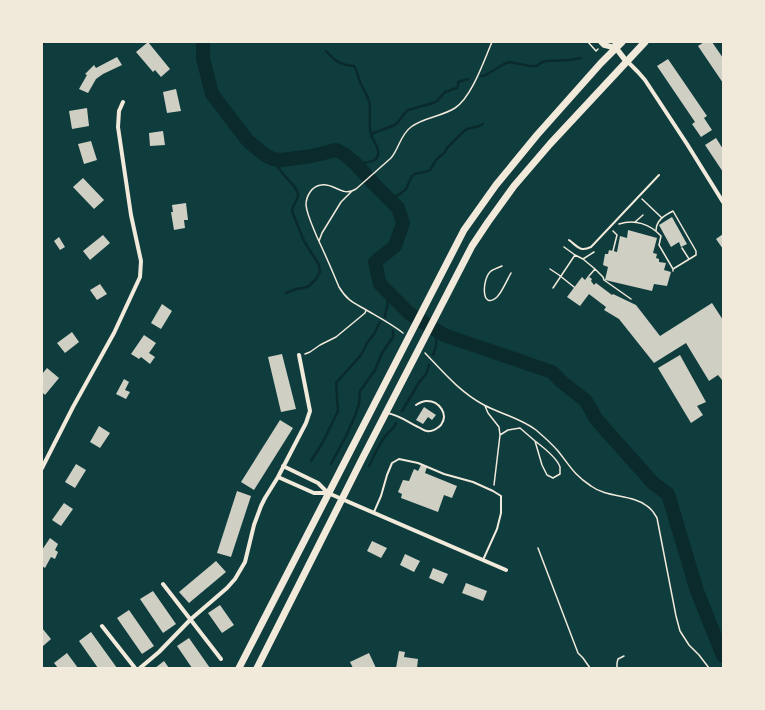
<svg xmlns="http://www.w3.org/2000/svg" width="765" height="710" font-family="'Titillium Web',sans-serif">
<style>
.lines{fill:none;stroke-linecap:round;stroke-linejoin:round}
.stream{stroke:#0a2a2b;stroke-width:2.5}
.river{stroke:#0a2a2b;stroke-width:14}
.building{fill:#cfcfc3}
.path{stroke:#f1e9da;stroke-width:1.5}
.service{stroke:#f1e9da;stroke-width:2}
.minor{stroke:#f1e9da;stroke-width:4}
.tertiary{stroke:#f1e9da;stroke-width:5.5}
.primary{stroke:#f1e9da;stroke-width:7}
</style>
<rect width="100%" height="100%" fill="#0f3d3e"/>
<g class="lines">
<path class="stream" d="M42,45L45,42
M326,51C335,61 340,65 354,66C358,72 358,78 361,84C364,91 369,97 370,106C370,116 369,125 371,135C373,141 380,148 378,155C375,164 363,162 356,164
M481,76H484L504,64L509,62L530,66H537L542,62L546,61L570,60L581,58
M371,136L373,133L395,125L398,122L404,114L408,110L433,103L437,101L445,92L457,88L458,86V82L468,79
M273,159C276,164 280,170 284,175C288,180 299,189 298,196C297,201 293,204 292,211L304,241L319,265L320,272L316,279L309,286L303,288L296,289L286,293
M389,199L400,194L406,189L412,176L415,174L428,171L430,170L436,160L445,152L447,148L463,132L467,129L479,126L483,124
M385,317V315L387,307L388,292
M433,355L436,346L437,331
M402,411L420,381L426,374L429,365
M311,461L323,442L338,411L336,383L361,355L367,343L374,334L380,322
M331,464L346,436L355,416L359,404L360,391L375,370L382,353L393,337V331
M369,466C374,456 379,444 386,435C390,431 394,428 396,423"/>
<path class="river" d="M203,42V58L212,94L248,141L265,155L273,159L281,160L312,156L336,150L344,154L356,164L373,183L398,208L403,223L395,246L375,262L380,284L410,314L444,335L552,372L562,382L586,401L596,419L653,483L668,494L697,591L723,656"/>
</g>
<path class="building" d="M148,42L170,69L161,77L155,70L153,72L136,52Z
M704,42H712L723,58V83L698,46Z
M117,57L122,65L103,74L96,79L88,93L79,89L87,75L85,74L94,65L96,68Z
M668,59L707,116L704,118L712,130L701,137L692,124L695,122L657,66Z
M176,89L181,111L167,113L163,92Z
M87,108L89,126L72,129L69,111Z
M163,131L165,145L150,146L149,133Z
M716,138L723,149V172L705,145Z
M91,141L97,160L84,164L78,144Z
M83,178L104,200L94,209L73,187Z
M186,203L188,220H184L185,228L174,230L171,212H173L172,205Z
M672,217L687,244L681,247L679,242L671,247L659,225Z
M628,230L657,238L653,253L657,254L656,258L659,259V262L666,263L664,270L671,272L667,286L654,284L652,291L605,280L608,267L603,265L605,254H608L609,250L617,252L620,236L627,238Z
M723,234V249L716,239Z
M103,235L110,243L90,260L83,251Z
M59,237L65,247L60,250L54,241Z
M588,276L592,279L591,281L594,285L596,283L612,295L613,294L636,305L660,336L712,303L723,320V379L722,380L718,375L709,381L686,343L654,363L619,319L604,310L606,307L589,294L580,306L567,297L582,277L585,280Z
M100,284L107,294L97,300L90,290Z
M162,304L172,311L161,329L151,323Z
M72,332L79,342L65,353L57,343Z
M144,335L156,343L149,353L155,357L150,364L141,357L139,359L131,354Z
M282,354L296,409L281,412L268,357Z
M680,355L706,402L697,406L703,415L691,423L658,368Z
M47,368L59,378L45,395L42,392V374Z
M124,379L129,382L125,390L130,392L126,399L116,394Z
M424,407L436,415L432,420L428,417L423,424L416,420Z
M280,420L293,428L254,490L241,482Z
M99,426L110,433L100,448L90,442Z
M76,464L86,470L75,488L65,482Z
M421,465L427,467L425,473L457,486L452,498L444,495L438,512L401,498L402,494L398,492L403,480L409,481L414,469L418,471Z
M237,491L251,496L231,557L217,553Z
M64,503L73,509L61,526L52,520Z
M50,538L58,544L55,550L58,552L55,559L51,557L45,568L42,566V550Z
M372,541L387,548L381,558L367,551Z
M405,554L420,561L414,572L400,565Z
M216,561L226,572L189,603L179,592Z
M433,568L448,574L443,584L429,578Z
M466,583L487,591L483,601L462,593Z
M153,591L176,624L163,633L140,599Z
M220,605L234,625L222,633L208,613Z
M129,610L154,646L142,654L117,618Z
M42,628L51,639L42,647Z
M91,632L117,668H98L79,641Z
M189,638L210,668H192L177,646Z
M399,651L405,652L404,657L418,659L417,668H396Z
M67,653L78,668H58L54,663Z
M369,653L376,668H353L350,662Z
M164,661L169,668H155Z"/>
<g class="lines">
<path class="path" d="M588,42L596,51L598,49
M642,199L662,218
M635,222L643,215
M619,224C635,219 650,224 661,236L659,245L673,269
M656,231C656,220 665,215 673,211L696,251V255L673,269V271
M319,241L322,233L341,202L352,191
M564,247L575,255L583,259L595,269L603,277L604,280L631,299
M682,248L689,259
M613,251L617,235L613,231
M583,259L594,252
M502,266C498,268 493,269 490,272C482,280 481,311 497,297C502,292 507,280 511,273
M550,269L559,275L574,287
M589,276L595,269
M553,288L575,255
M403,333C393,325 380,318 368,311C355,303 348,302 339,287C332,270 325,254 317,237C313,227 307,215 306,205C306,196 312,186 321,185C334,182 342,198 356,189L391,158C399,149 400,135 411,127C424,117 441,117 455,108C472,97 484,60 492,42
M425,353C444,373 460,392 484,405C501,414 520,418 536,430C543,436 552,444 558,451C570,466 574,475 591,486C607,498 632,494 647,506C652,509 654,513 657,518L676,616L680,631L689,645L699,655L709,668
M305,354L310,352L320,345L336,337L365,313L366,310
M485,406L488,413L499,427L500,435L494,485
M500,435L508,430L520,428L535,441L542,465L547,475L553,478L560,474C560,473 560,469 560,467C557,458 543,447 535,441
M538,548L578,653L583,658L590,668
M616,668L617,667V663L618,659L624,656"/>
<path class="service" d="M569,240C578,247 580,252 591,247L659,175
M387,413C399,415 408,422 418,427C421,428 424,431 427,431C432,432 438,428 441,425C449,414 439,401 427,401C423,401 419,403 416,405
M374,512L381,496L387,475L392,463L399,459L418,463L444,474L473,482L493,491L501,496V513L497,529L483,560"/>
<path class="minor" d="M627,61L638,72L645,80L687,144L723,202
M283,466L318,483L328,493
M42,468L73,407L114,333L140,277L141,261L131,215L118,127L119,111L123,102
M278,477L314,493H328L506,570
M163,584L221,659
M102,626L135,668
M140,668L159,652L191,619L227,588L235,579L245,562L254,525L261,506L265,498L278,477L306,423L310,411L299,355"/>
<path class="tertiary" d="M601,42L604,45L616,48
M615,42L616,48L626,61"/>
<path class="primary" d="M239,668L377,399L464,230L496,185L537,135L601,63L622,42
M257,668L342,499L361,461L472,246L488,222L514,186L550,144L645,42"/>
</g>
<rect width="765" height="710" fill="none" stroke="#f1e9da" stroke-width="86"/>
</svg>
